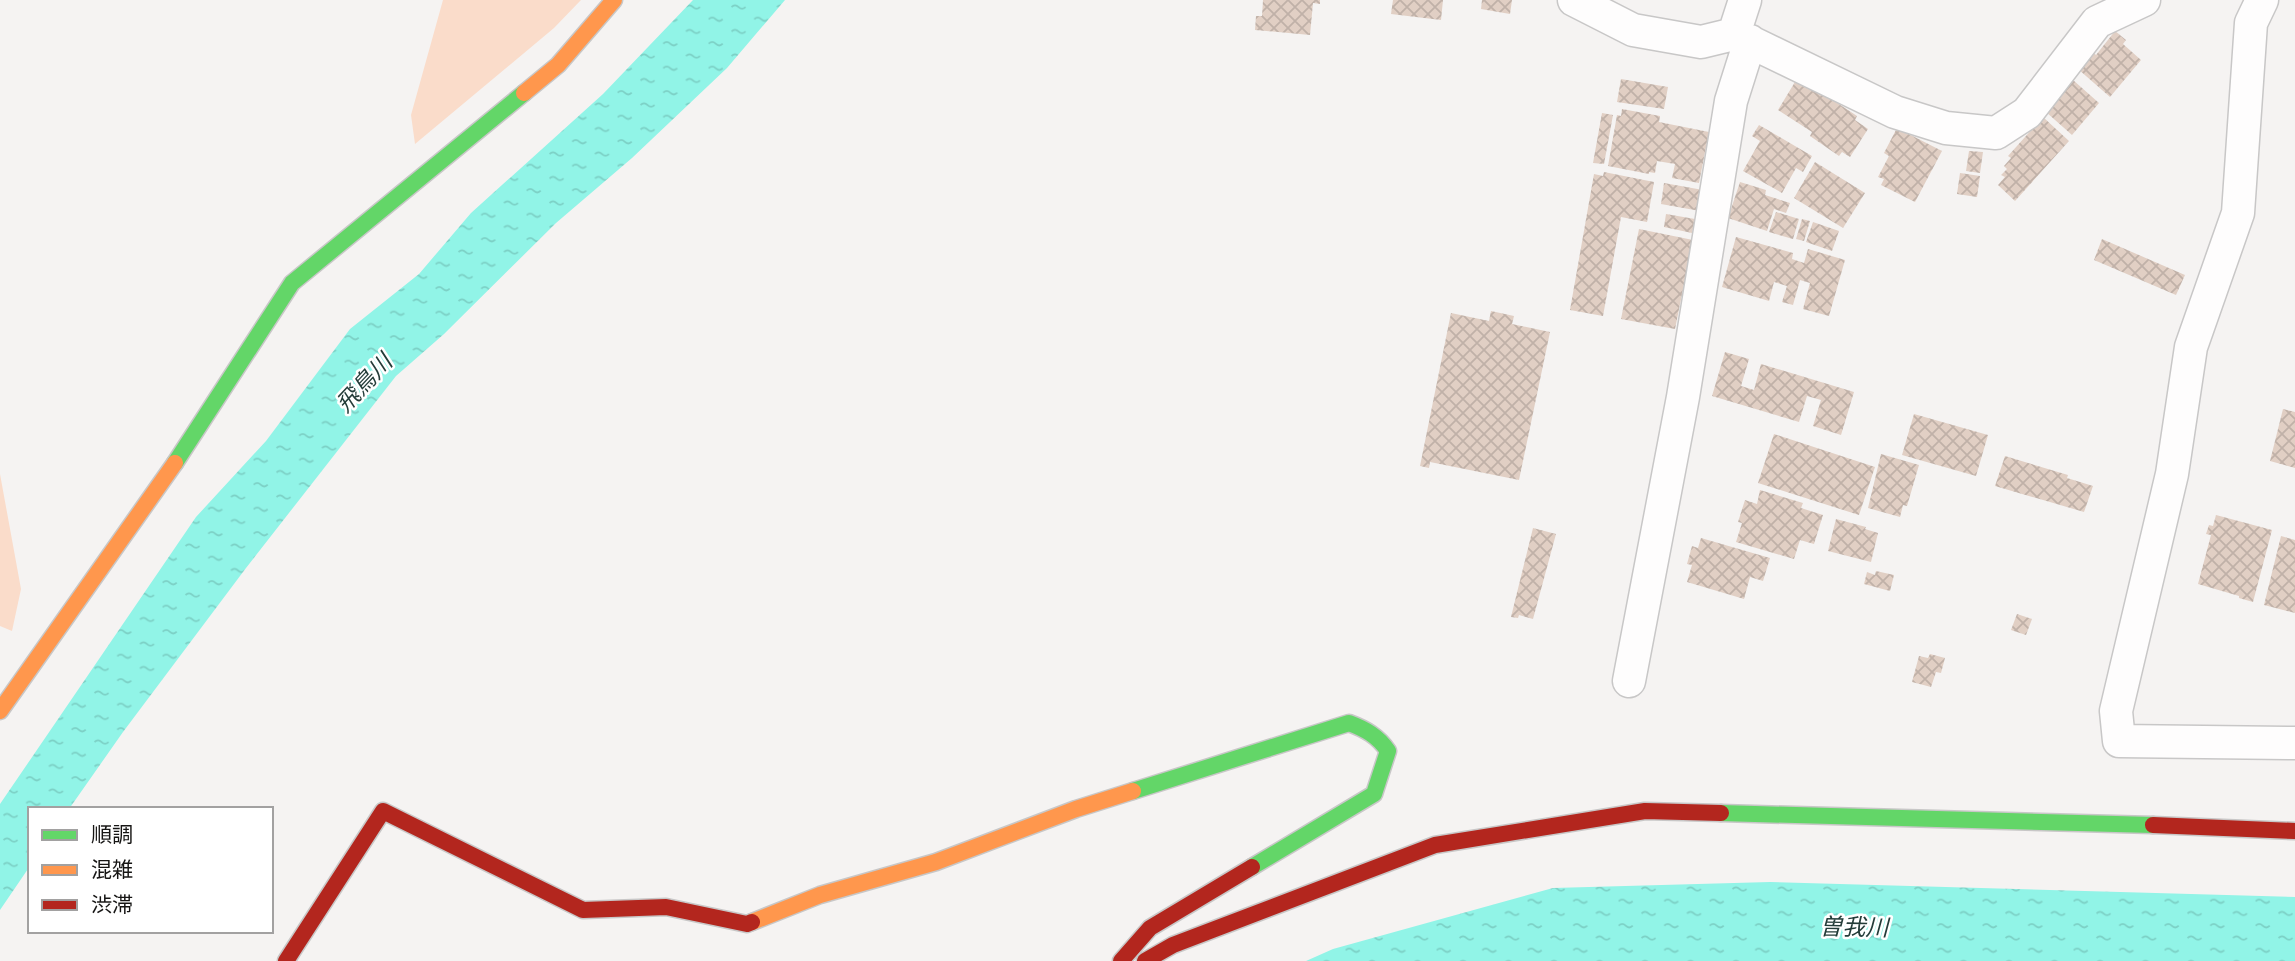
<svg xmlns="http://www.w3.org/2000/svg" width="2295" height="961" font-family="Montserrat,'Noto Sans JP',sans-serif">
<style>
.green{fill:#fadcca}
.water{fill:url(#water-ripples)}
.building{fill:url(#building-cross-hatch)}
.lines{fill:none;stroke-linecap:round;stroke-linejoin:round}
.street-casing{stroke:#c8c7c7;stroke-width:35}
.fast-casing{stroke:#c8c7c7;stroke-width:19}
.slow-casing{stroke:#c8c7c7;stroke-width:19}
.jam-casing{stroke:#c8c7c7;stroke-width:19}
.street{stroke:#fefdfd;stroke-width:32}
.fast{stroke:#63d668;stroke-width:16}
.slow{stroke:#ff974d;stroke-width:16}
.jam{stroke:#b3261e;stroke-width:16}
.labels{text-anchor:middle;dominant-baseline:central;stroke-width:5;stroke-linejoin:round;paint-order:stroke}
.water-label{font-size:23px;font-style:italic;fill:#243c39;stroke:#fff}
</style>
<defs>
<pattern id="water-ripples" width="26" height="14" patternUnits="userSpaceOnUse" patternTransform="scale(1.75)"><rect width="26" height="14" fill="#91f4e7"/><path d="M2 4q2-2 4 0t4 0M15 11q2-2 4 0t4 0" fill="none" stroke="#7cd0c5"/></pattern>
<pattern id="building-cross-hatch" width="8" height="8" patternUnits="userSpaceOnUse" patternTransform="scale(1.75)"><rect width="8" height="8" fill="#e1cfc4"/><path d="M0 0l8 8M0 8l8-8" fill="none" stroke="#c0b1a8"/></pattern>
</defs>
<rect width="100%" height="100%" fill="#f5f3f2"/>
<path class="green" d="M443,0H581L554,28L415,144L411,115Z
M0,474L21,589L12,631L0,626Z"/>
<path class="water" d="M693,0H785L727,68L632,158L556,223L444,334L396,376L246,568L123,732L69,809H30V866L0,910V804L196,517L266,441L350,329L419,274L471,213L603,94Z
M1770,882L2295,897V961H1306L1333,949L1553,888Z"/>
<path class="building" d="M1263,0H1320V4L1313,3L1310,35L1255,30L1256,16H1262Z
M1393,0H1443L1441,20L1391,14Z
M1482,0H1512L1510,14L1481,9Z
M2115,31L2126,40L2123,44L2141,60L2110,97L2078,69L2093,52L2096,55Z
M1798,77L1857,116L1855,120L1868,129L1850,157L1842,152L1839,156L1810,136L1812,132L1778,110Z
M1621,79L1668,87L1664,109L1617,102Z
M2073,80L2099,103L2072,135L2046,112Z
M1622,109L1660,116L1659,122L1709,132L1699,183L1672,178L1675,164L1657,161L1655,173L1649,172V174L1608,166L1617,115L1621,116Z
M1602,113L1613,115L1604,164L1593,163Z
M2043,117L2069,141L2015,201L1998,185L2005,177L2001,175L2007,169L2004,166L2011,158L2008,156Z
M1759,125L1812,156L1803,172L1796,168L1782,193L1743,171L1760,141L1752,136Z
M1897,128L1942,151L1915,202L1881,185L1884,179L1878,177L1889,156L1884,153Z
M1969,151L1983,152L1980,173L1966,171Z
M1815,162L1865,193L1843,228L1794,198Z
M1604,172L1654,182L1647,222L1621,217L1603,316L1570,310L1594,174L1603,176Z
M1960,173L1980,176L1977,197L1957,194Z
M1740,182L1766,190L1765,195L1790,203L1786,213L1774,209L1767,231L1728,218Z
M1664,183L1703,190L1700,211L1661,204Z
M1776,212L1799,219L1793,239L1769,232Z
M1666,214L1695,219L1692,233L1664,227Z
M1802,219L1810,221L1804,241L1796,239Z
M1813,222L1839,231L1832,251L1806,242Z
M1639,229L1693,240L1675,329L1621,319Z
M1736,237L1793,253L1792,259L1804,263L1808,249L1845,260L1829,316L1803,309L1810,283L1800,280L1793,305L1782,302L1787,286L1774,282L1769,301L1722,287Z
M2102,239L2185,275L2176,295L2094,260Z
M1491,311L1514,316L1512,324L1550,332L1519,480L1430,462L1429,468L1420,466L1451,313L1489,321Z
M1725,352L1749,359L1741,386L1754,390L1761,364L1854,392L1841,435L1813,426L1821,400L1807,396L1799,422L1712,396Z
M2283,409L2295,412V468L2270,461Z
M1914,414L1988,435L1976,476L1902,455Z
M1774,434L1875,467L1859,515L1758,483Z
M1881,454L1919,465L1907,506L1903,505L1900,517L1868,508Z
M2005,456L2068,475L2067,478L2093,486L2084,512L1995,486Z
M1760,490L1803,503L1801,508L1823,515L1814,544L1800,540L1794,559L1736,542L1742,523L1738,522L1745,500L1757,504Z
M2216,515L2272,530L2253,602L2239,598V596L2198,584L2211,535L2206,534L2209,525L2213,526Z
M1836,519L1866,527L1865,529L1878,533L1871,562L1828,551Z
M1533,528L1556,534L1533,619L1519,615L1518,618L1511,617Z
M2281,536L2295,540V613L2264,605Z
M1701,538L1770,558L1763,581L1750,577L1744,599L1687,582L1692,565L1687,564L1692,546L1698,548Z
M1876,571L1894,575L1890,591L1864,584L1867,572L1875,575Z
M2017,614L2032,619L2026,635L2011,630Z
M1930,654L1945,658L1941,673L1936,672L1931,687L1912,682L1919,656L1928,658Z"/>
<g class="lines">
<g class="street-casing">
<path id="street" d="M1574,0L1633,30L1701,42L1734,34L1895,112L1946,128L1996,133L2027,113L2097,22L2144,0
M2262,0L2251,23L2238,213L2191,347L2172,474L2116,711L2119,741L2295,743
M1734,34L1745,0
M1629,681L1683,397L1731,101L1750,41"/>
</g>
<g class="fast-casing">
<path id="fast" d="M175,463L292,283L524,93
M1133,791L1349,723C1365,729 1378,736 1388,751L1374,794L1252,867
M1721,813L2153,825"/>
</g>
<g class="slow-casing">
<path id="slow" d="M524,93L558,65L614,0
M0,711L175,463
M752,922L820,895L936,862L1076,809L1133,791"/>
</g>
<g class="jam-casing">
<path id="jam" d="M2153,825L2295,831
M286,961L383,811L583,910L666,907L747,924L752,922
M1121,961L1150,928L1252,867
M1145,961L1173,945L1435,845L1645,811L1721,813"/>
</g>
<use href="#street" class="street"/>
<use href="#fast" class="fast"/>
<use href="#slow" class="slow"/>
<use href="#jam" class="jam"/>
</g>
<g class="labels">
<g class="water-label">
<text transform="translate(364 383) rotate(-47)">飛鳥川</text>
<text transform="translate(1854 927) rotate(1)">曽我川</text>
</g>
</g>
<rect x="28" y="807" width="245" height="126" fill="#ffffff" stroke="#a2a1a1" stroke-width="2"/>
<rect x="42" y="830" width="35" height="10" fill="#63d668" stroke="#a2a1a1" stroke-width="2"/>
<text x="91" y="842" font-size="21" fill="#161514">順調</text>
<rect x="42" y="865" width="35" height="10" fill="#ff974d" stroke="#a2a1a1" stroke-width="2"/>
<text x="91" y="877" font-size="21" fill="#161514">混雑</text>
<rect x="42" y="900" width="35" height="10" fill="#b3261e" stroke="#a2a1a1" stroke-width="2"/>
<text x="91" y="912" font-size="21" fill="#161514">渋滞</text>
</svg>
